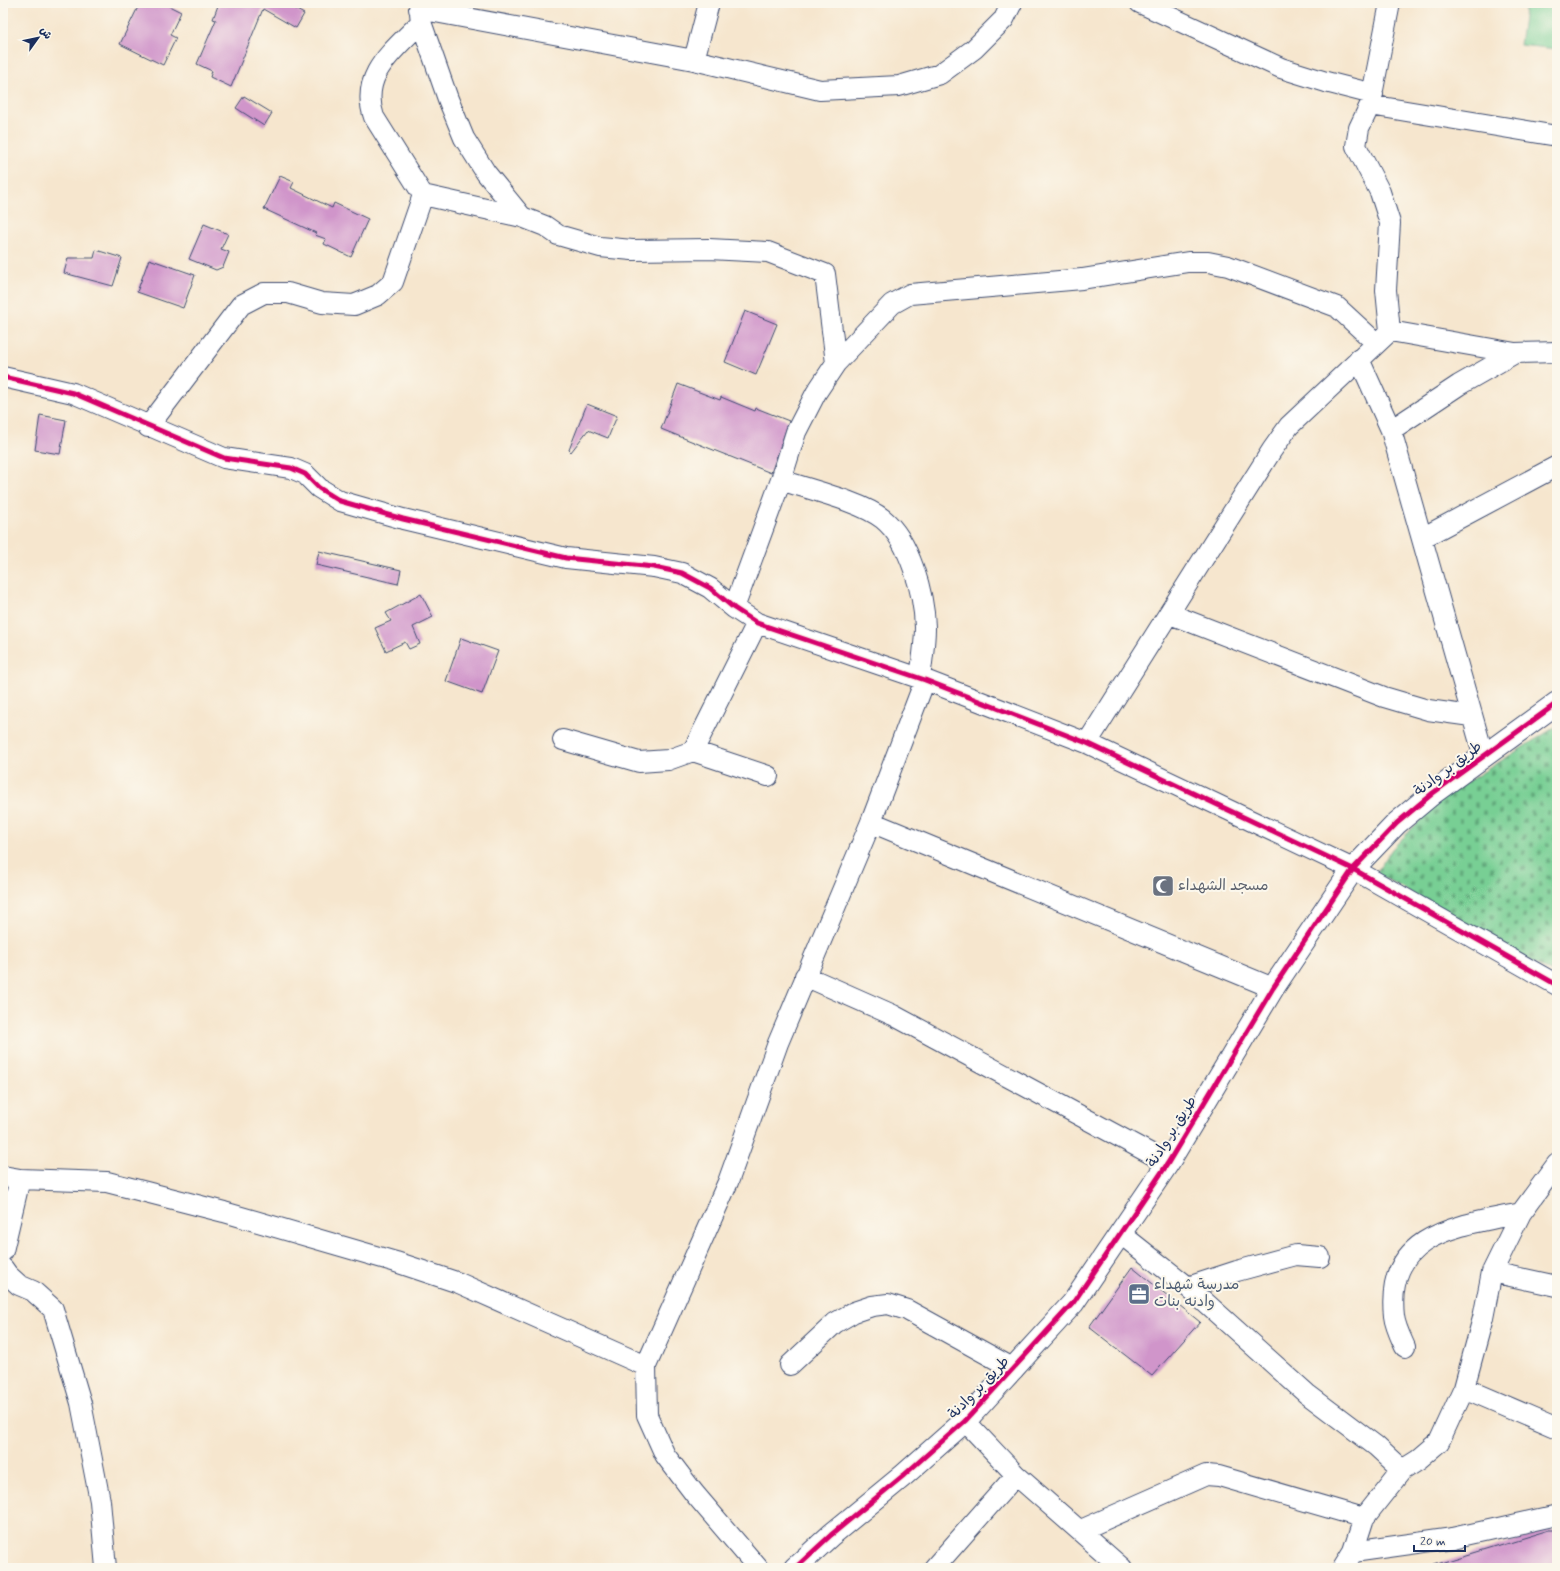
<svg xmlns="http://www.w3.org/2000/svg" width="1560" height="1571" font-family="Mynerve,'Playpen Sans Arabic',sans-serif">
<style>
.cemetery{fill:url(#cemetery-stones);stroke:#4a7f79}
.garden{fill:#78cf94;stroke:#4a7f79}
.building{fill:#d095ca}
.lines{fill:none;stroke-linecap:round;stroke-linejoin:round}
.minor-casing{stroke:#3c4a6f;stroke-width:22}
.tertiary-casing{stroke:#3c4a6f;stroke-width:24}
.minor{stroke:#fff;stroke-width:20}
.tertiary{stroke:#fff;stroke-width:22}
.cycleway-casing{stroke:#fbf7ec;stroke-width:8}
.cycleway{stroke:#d6006c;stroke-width:5}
.labels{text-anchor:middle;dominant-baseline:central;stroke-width:4;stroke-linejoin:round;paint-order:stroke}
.street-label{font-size:15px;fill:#1b2f5e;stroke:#fbf7ec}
.worship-label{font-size:15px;fill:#5b616d;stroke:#fbf7ec;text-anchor:start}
.service-label{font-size:15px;fill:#4e5e75;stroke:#fbf7ec;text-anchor:start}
</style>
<defs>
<pattern id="cemetery-stones" width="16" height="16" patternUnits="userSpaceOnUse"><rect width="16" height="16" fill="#78cf94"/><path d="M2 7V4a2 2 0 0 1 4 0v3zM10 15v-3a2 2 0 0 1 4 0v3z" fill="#62a87c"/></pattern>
</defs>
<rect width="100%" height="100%" fill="#fbf7ec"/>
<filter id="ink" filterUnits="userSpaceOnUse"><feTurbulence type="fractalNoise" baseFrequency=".025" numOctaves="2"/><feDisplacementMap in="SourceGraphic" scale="8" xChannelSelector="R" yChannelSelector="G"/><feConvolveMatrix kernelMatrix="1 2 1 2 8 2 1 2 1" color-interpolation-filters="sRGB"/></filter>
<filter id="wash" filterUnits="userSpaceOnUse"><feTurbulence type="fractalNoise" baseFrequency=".012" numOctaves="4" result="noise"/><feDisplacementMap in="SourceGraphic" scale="16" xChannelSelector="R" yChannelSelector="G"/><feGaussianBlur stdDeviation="0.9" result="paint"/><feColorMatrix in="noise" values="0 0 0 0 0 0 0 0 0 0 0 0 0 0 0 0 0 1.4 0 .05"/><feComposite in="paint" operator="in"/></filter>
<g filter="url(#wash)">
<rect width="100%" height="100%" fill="#f6e6ce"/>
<path class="cemetery" d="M1557,726V976L1376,873L1392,849L1443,797Z"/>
<path class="garden" d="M1526,3H1557V49L1520,45Z"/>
<g id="blocks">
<path class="building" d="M140,3H163L181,12L170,35L176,38L163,65L120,44Z
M219,3H250L256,5L252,3H284L304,14L296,28L263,9L231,87L210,77L212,71L197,64L216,20L213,19Z
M244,96L272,113L264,126L236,108Z
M280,176L294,182L291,188L332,208L334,203L368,219L351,257L324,244L326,239L315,235L316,233L264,209Z
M204,224L228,234L221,249L229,252L223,267L216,270L189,259Z
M96,250L122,258L113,286L64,273L68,258H94Z
M149,259L195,275L183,308L137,292Z
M745,311L777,324L756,375L725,362Z
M678,384L720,400L721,397L755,411L756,408L789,421L771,473L661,429Z
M587,404L617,416L608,438L588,430L571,452L569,450Z
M40,415L66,420L60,454L35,450Z
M319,551L401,570L398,584L316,565Z
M421,594L433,617L413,627L420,644L409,649L405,642L386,651L375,628L391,621L386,613Z
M461,638L498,651L482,694L446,681Z
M1132,1267L1200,1322L1152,1376L1089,1327Z
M1549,1530H1557V1568H1435L1434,1565Z"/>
</g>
</g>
<g filter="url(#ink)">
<use href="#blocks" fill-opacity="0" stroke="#3c4a6f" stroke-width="1"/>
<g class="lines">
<g class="minor-casing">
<path id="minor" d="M419,3L421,22L448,99L464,138L486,173L522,217L545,226L558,235L600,247L632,250L709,249L768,252L825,274L836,363
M1140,3L1281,68L1326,82L1373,94
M419,9L694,60L820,90L899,86L940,74L974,49L1004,19L1012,3
M421,22C394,51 359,74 374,117L423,195
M694,60L709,3
M1370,105L1557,136
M1390,331L1386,290L1390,223L1380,192L1356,146L1359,128L1370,105L1390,3
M1359,359L1391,430L1484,757
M3,377L73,393L224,458L291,468L305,474L319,488L340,501L403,519L566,558L654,567L682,573L710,588L734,608L757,623L925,680L1087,743L1353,869L1557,985
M148,427L241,305L264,293H288L322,303L354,305L378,295L393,282L423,195L522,217
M1391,430L1459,385L1515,353
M781,480C808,489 862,502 883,519C910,541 924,594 925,627C925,644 922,662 920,678
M1422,538L1557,466
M734,608L781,480L796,432L816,393L836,363L892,304L910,294L1082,279L1188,262H1208L1228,266L1337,307L1376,343
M1170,614L1384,697L1428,710L1471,716
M563,740L639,762L668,760L693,751L757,623
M1087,743L1272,450L1289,426L1390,331L1515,353L1557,352
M693,751L768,776
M871,822L1273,988
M805,976L893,1015L1168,1163
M3,1176L20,1179L107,1182L224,1212L396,1262L459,1283L646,1366
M1121,1234L1188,1287L1307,1394L1376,1446L1402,1470
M3,1251L20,1179
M3,1268L8,1275L19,1285L33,1291L53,1309L81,1403L100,1501L106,1568
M1492,1272L1557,1286
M1188,1287L1237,1271L1296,1255L1320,1257
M1405,1347C1401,1338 1395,1326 1394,1316C1385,1232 1459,1226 1521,1213
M790,1365L835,1323L854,1312L872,1306L888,1304L907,1310L1014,1369
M1464,1388L1557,1428
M965,1421L1016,1475L1122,1568
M1081,1530L1206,1475L1219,1476L1364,1518
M1353,1552L1453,1538L1557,1515
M758,1568L694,1493L665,1455L647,1415L646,1366L728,1182L778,1043L871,822L925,680
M934,1568L1016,1475
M1343,1568L1353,1552L1364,1518L1402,1470L1418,1460L1439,1442L1464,1388L1483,1318L1492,1272L1521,1213L1557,1164"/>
</g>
<g class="tertiary-casing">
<path id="tertiary" d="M795,1568L831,1535L904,1475L965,1421L1073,1303L1168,1163L1273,988L1353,869L1397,823L1433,793L1557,703"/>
</g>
<use href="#minor" class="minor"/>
<use href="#tertiary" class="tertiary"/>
<g class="cycleway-casing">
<path id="cycleway" d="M3,377L73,393L224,458L291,468L305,474L319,488L340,501L403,519L566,558L654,567L682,573L710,588L734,608L757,623L925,680L1087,743L1353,869L1557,985
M795,1568L831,1535L904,1475L965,1421L1073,1303L1168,1163L1273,988L1353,869L1397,823L1433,793L1557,703"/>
</g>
<use href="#cycleway" class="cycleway"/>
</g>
</g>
<defs>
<g id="mosque-square" transform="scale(1.15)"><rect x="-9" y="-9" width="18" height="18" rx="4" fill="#6b7280" stroke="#fbf7ec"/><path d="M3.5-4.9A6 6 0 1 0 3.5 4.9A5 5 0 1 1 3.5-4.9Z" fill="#fff"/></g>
<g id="office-square" transform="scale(1.15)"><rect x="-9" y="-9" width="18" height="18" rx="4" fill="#5c6f8a" stroke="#fbf7ec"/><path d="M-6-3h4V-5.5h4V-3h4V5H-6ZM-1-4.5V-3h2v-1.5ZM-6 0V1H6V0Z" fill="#fff"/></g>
</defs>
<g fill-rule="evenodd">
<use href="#mosque-square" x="1163" y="886"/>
<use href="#office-square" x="1139" y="1294"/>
</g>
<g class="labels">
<g class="street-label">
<text transform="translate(1448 769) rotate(-37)">طريق بر وادنة</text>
<text transform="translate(1172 1132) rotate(-58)">طريق بر وادنة</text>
<text transform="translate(979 1388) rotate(-46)">طريق بر وادنة</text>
</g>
<g class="worship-label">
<text x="1178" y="886">مسجد الشهداء</text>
</g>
<g class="service-label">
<text x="1154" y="1285">مدرسة شهداء<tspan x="1154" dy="17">وادنه بنات</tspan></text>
</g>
</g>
<rect width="1560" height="1571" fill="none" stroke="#fbf7ec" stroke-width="16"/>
<g transform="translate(38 38) rotate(57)" stroke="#fbf7ec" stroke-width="3" paint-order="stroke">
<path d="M0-3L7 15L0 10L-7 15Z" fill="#1b2f5e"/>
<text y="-6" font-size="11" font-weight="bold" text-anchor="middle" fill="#1b2f5e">ش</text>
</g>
<path d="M1414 1545v6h51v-6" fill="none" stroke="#1b2f5e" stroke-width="2"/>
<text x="1420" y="1545" font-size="12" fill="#1b2f5e" stroke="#fbf7ec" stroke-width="3" paint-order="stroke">20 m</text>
</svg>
